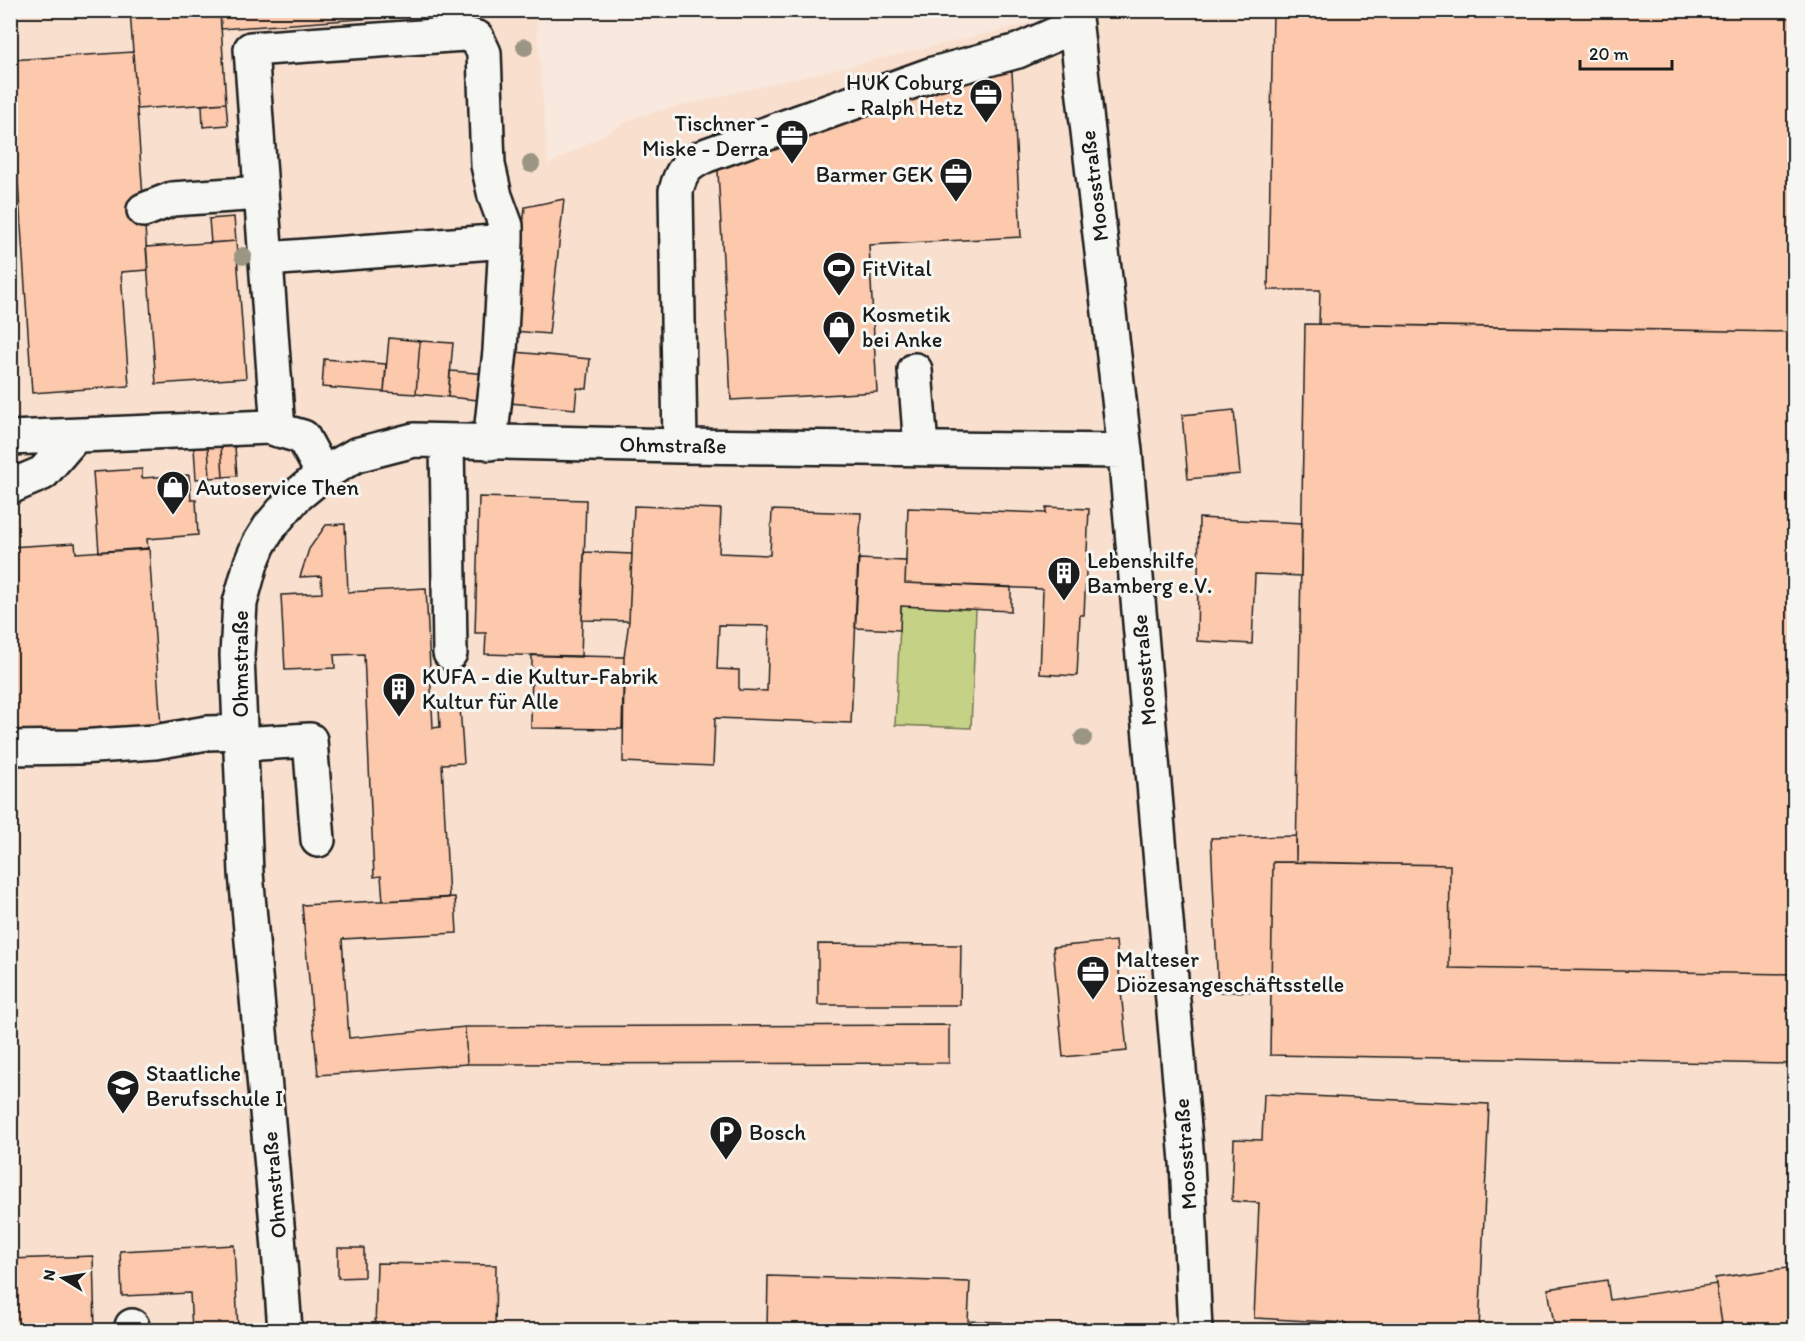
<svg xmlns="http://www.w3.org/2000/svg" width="1805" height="1341" font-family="Itim,sans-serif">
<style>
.built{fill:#f9dfce}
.green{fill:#c5d286;stroke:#707751;stroke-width:1.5}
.building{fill:#fcc9ac;stroke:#1c1c1c;stroke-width:1.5;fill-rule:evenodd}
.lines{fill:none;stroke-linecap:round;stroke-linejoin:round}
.minor-casing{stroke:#1c1c1c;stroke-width:38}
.minor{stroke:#f6f6f2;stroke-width:33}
.tree{fill:#9b9684}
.labels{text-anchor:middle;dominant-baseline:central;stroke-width:6;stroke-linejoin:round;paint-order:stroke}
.poi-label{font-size:22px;fill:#1c1c1c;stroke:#f6f6f2;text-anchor:start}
.street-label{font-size:22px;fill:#1c1c1c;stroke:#f6f6f2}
</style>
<rect width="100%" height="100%" fill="#f8e8dd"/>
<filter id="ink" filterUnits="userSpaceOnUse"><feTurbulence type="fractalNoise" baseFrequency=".0167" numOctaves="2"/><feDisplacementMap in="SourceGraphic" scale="12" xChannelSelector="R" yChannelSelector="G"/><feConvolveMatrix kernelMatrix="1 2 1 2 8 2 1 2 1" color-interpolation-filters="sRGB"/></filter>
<g filter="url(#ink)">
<path class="built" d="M10,11H536L548,165L638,116L1061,16L1060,11H1794V1330H11Z"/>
<path class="green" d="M901,606L976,609L971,728L895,725Z"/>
<path class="building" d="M130,10H220L226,103L137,109Z
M220,10H486L221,29Z
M1273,10H1794V332L1319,324L1320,290H1268Z
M133,52L148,270L121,272L129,386L32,393L10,60Z
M1012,72L1021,237L869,245L877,392L731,400L717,154L933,77Z
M226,103L228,125L203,127L202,105Z
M564,199L549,334L513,331L525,207Z
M234,217L236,241L211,243L209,219Z
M236,241L246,378L156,384L146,247Z
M1305,324L1794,332V974L1449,968L1450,865L1296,862Z
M389,338L420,341L416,394L384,392Z
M420,341L453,343L448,397L416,394Z
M515,352L590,359L587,389L577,388L575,409L510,403Z
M324,359L386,364L384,392L322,387Z
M450,371L490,374L488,401L448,397Z
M1234,410L1240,474L1188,479L1182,415Z
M235,446L237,476L223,477L221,447Z
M208,447L210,478L196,479L194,448Z
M208,447H221L223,477L210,478Z
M142,469V478L189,475L191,500H196L198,535L147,539L148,549L99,552L93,472Z
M479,497L586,500L581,657L485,654L486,633H475Z
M634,506L721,509L719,553L770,555L772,510L861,513L851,723L715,718L713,766L623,762L624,657L629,621ZM719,625L769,626L767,691L739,690V670L717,669Z
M1046,507L1089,509L1084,615H1080L1077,676L1040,674L1043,589L905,583L908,508L1046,513Z
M1199,518L1302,523L1301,576L1255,574L1252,644L1197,641Z
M345,524L348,592L426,588L433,728L440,727L439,708L460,707L464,763L442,764L449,898L383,901L381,876L374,877L364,654L334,655L335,668L285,670L281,595L322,593L321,576L300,577L309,549L326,525Z
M75,543L76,553L149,548L161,728L12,738L10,547Z
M584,552L632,554L629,621L582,620Z
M858,559L906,561L905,583L1011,587V611L901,606L900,630L855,628Z
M532,655L624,657L622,729L531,728Z
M1296,836V862H1273L1271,991L1218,992L1211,838Z
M1273,862L1450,865L1449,968L1794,974V1064L1270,1055Z
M455,897L457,933L342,939L349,1038L465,1027L467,1064L318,1075L302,905Z
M1116,941L1127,1051L1063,1057L1053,947Z
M818,944L961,945L960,1005H818Z
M949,1025V1063L467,1064L465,1027Z
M1264,1094L1489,1104L1479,1330H1345L1346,1323L1254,1318L1259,1203L1232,1201L1234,1139L1262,1140Z
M234,1245L238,1330H192L190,1293L122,1296L120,1251Z
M338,1248H364V1277L338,1278Z
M93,1256L95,1330H10V1259Z
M377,1263L496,1265L495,1330H375Z
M1794,1267V1325L1754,1330H1723L1715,1278Z
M768,1276L970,1282L968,1321L1002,1322V1330H767Z
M1607,1280L1610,1300L1716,1284L1723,1330H1555L1548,1289Z"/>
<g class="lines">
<g class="minor-casing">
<path id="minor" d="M1074,10L1125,451L1187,1161L1195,1330
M144,210L172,199L261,193
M267,259L506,241
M915,370L921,448
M278,430L251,49L464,34L477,38L484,53L488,165L495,196L506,226V241L500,351L490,443
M10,438L268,427L303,437L323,474
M447,441L450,653
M680,446L676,191C681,170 687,164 707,155L933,74L1018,51L1076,25
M10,487L43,473L75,436
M241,744L310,740L318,840
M10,748L79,747L155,742L207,733L240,732
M132,1326V1330
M285,1330L278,1236L246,873L237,655L240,603L251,563L259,544L271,525L295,497L323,474L356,455L414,440L680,446L1125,451"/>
</g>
<use href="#minor" class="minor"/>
</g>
<g class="tree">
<circle cx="525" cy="47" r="9"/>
<circle cx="531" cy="164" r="9"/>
<circle cx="243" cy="256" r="9"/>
<circle cx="1083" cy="738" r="9"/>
</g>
</g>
<defs>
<g id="office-pin" transform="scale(1.725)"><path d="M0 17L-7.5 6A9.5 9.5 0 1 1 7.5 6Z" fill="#1c1c1c" stroke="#f6f6f2"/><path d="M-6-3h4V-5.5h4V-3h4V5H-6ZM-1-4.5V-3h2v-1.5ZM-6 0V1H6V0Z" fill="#fff"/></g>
<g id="stadium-pin" transform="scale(1.725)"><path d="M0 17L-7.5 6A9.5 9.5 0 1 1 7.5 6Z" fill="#1c1c1c" stroke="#f6f6f2"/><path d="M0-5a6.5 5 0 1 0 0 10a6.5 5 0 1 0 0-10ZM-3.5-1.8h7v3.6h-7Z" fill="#fff"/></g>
<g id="shop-pin" transform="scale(1.725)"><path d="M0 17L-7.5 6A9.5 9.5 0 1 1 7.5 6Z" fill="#1c1c1c" stroke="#f6f6f2"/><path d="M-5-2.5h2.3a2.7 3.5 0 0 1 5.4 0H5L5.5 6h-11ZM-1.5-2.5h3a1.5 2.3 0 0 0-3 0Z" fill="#fff"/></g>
<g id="building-pin" transform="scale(1.725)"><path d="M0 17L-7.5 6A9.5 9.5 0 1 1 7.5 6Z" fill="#1c1c1c" stroke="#f6f6f2"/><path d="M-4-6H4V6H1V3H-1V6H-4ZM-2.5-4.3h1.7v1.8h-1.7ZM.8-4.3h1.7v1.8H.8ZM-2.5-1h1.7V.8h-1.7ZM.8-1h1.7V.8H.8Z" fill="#fff"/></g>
<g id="school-pin" transform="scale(1.725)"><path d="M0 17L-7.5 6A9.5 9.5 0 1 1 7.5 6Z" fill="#1c1c1c" stroke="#f6f6f2"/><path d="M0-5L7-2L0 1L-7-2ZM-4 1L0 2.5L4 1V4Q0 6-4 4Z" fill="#fff"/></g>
<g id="parking-pin" transform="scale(1.725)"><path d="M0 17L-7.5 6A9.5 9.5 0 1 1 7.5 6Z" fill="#1c1c1c" stroke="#f6f6f2"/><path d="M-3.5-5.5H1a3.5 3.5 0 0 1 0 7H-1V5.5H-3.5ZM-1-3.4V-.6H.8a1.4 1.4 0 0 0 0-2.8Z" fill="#fff"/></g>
</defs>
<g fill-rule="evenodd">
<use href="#office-pin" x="986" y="95"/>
<use href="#office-pin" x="792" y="136"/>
<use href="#office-pin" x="956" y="174"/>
<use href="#stadium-pin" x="839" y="268"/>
<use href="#shop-pin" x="839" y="327"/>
<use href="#shop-pin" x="173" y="487"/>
<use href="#building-pin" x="1064" y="573"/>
<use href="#building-pin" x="399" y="689"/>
<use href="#office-pin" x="1093" y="972"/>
<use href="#school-pin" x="123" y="1086"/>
<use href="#parking-pin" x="726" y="1132"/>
</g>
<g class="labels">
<g class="poi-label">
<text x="963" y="82" text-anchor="end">HUK Coburg<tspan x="963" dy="25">- Ralph Hetz</tspan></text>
<text x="769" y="123" text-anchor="end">Tischner -<tspan x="769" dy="25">Miske - Derra</tspan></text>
<text x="933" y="174" text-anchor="end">Barmer GEK</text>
<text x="862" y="268">FitVital</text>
<text x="862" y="314">Kosmetik<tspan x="862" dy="25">bei Anke</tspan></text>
<text x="196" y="487">Autoservice Then</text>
<text x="1087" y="560">Lebenshilfe<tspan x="1087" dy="25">Bamberg e.V.</tspan></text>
<text x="422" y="676">KUFA - die Kultur-Fabrik<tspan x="422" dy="25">Kultur für Alle</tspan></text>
<text x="1116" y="959">Malteser<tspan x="1116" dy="25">Diözesangeschäftsstelle</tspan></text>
<text x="146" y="1073">Staatliche<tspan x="146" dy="25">Berufsschule I</tspan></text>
<text x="749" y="1132">Bosch</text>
</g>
<g class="street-label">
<text transform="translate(1094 186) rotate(-97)">Moosstraße</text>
<text transform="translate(673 445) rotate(1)">Ohmstraße</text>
<text transform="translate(240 664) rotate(-90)">Ohmstraße</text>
<text transform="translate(1144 670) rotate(-95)">Moosstraße</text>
<text transform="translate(1185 1154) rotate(-94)">Moosstraße</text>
<text transform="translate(274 1185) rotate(-95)">Ohmstraße</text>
</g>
</g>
<rect width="1805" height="1341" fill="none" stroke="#f6f6f2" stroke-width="36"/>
<rect x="18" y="18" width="1769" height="1305" fill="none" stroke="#1c1c1c" stroke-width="2" filter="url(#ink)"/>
<g transform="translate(63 1278) rotate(281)" stroke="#f6f6f2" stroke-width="4.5" paint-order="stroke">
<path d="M0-4.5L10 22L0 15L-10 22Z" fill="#1c1c1c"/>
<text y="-9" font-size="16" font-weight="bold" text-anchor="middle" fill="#1c1c1c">N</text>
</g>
<path d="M1580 60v9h92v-9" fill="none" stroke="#1c1c1c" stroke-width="3"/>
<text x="1589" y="60" font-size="18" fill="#1c1c1c" stroke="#f6f6f2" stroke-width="4.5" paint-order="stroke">20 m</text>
</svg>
